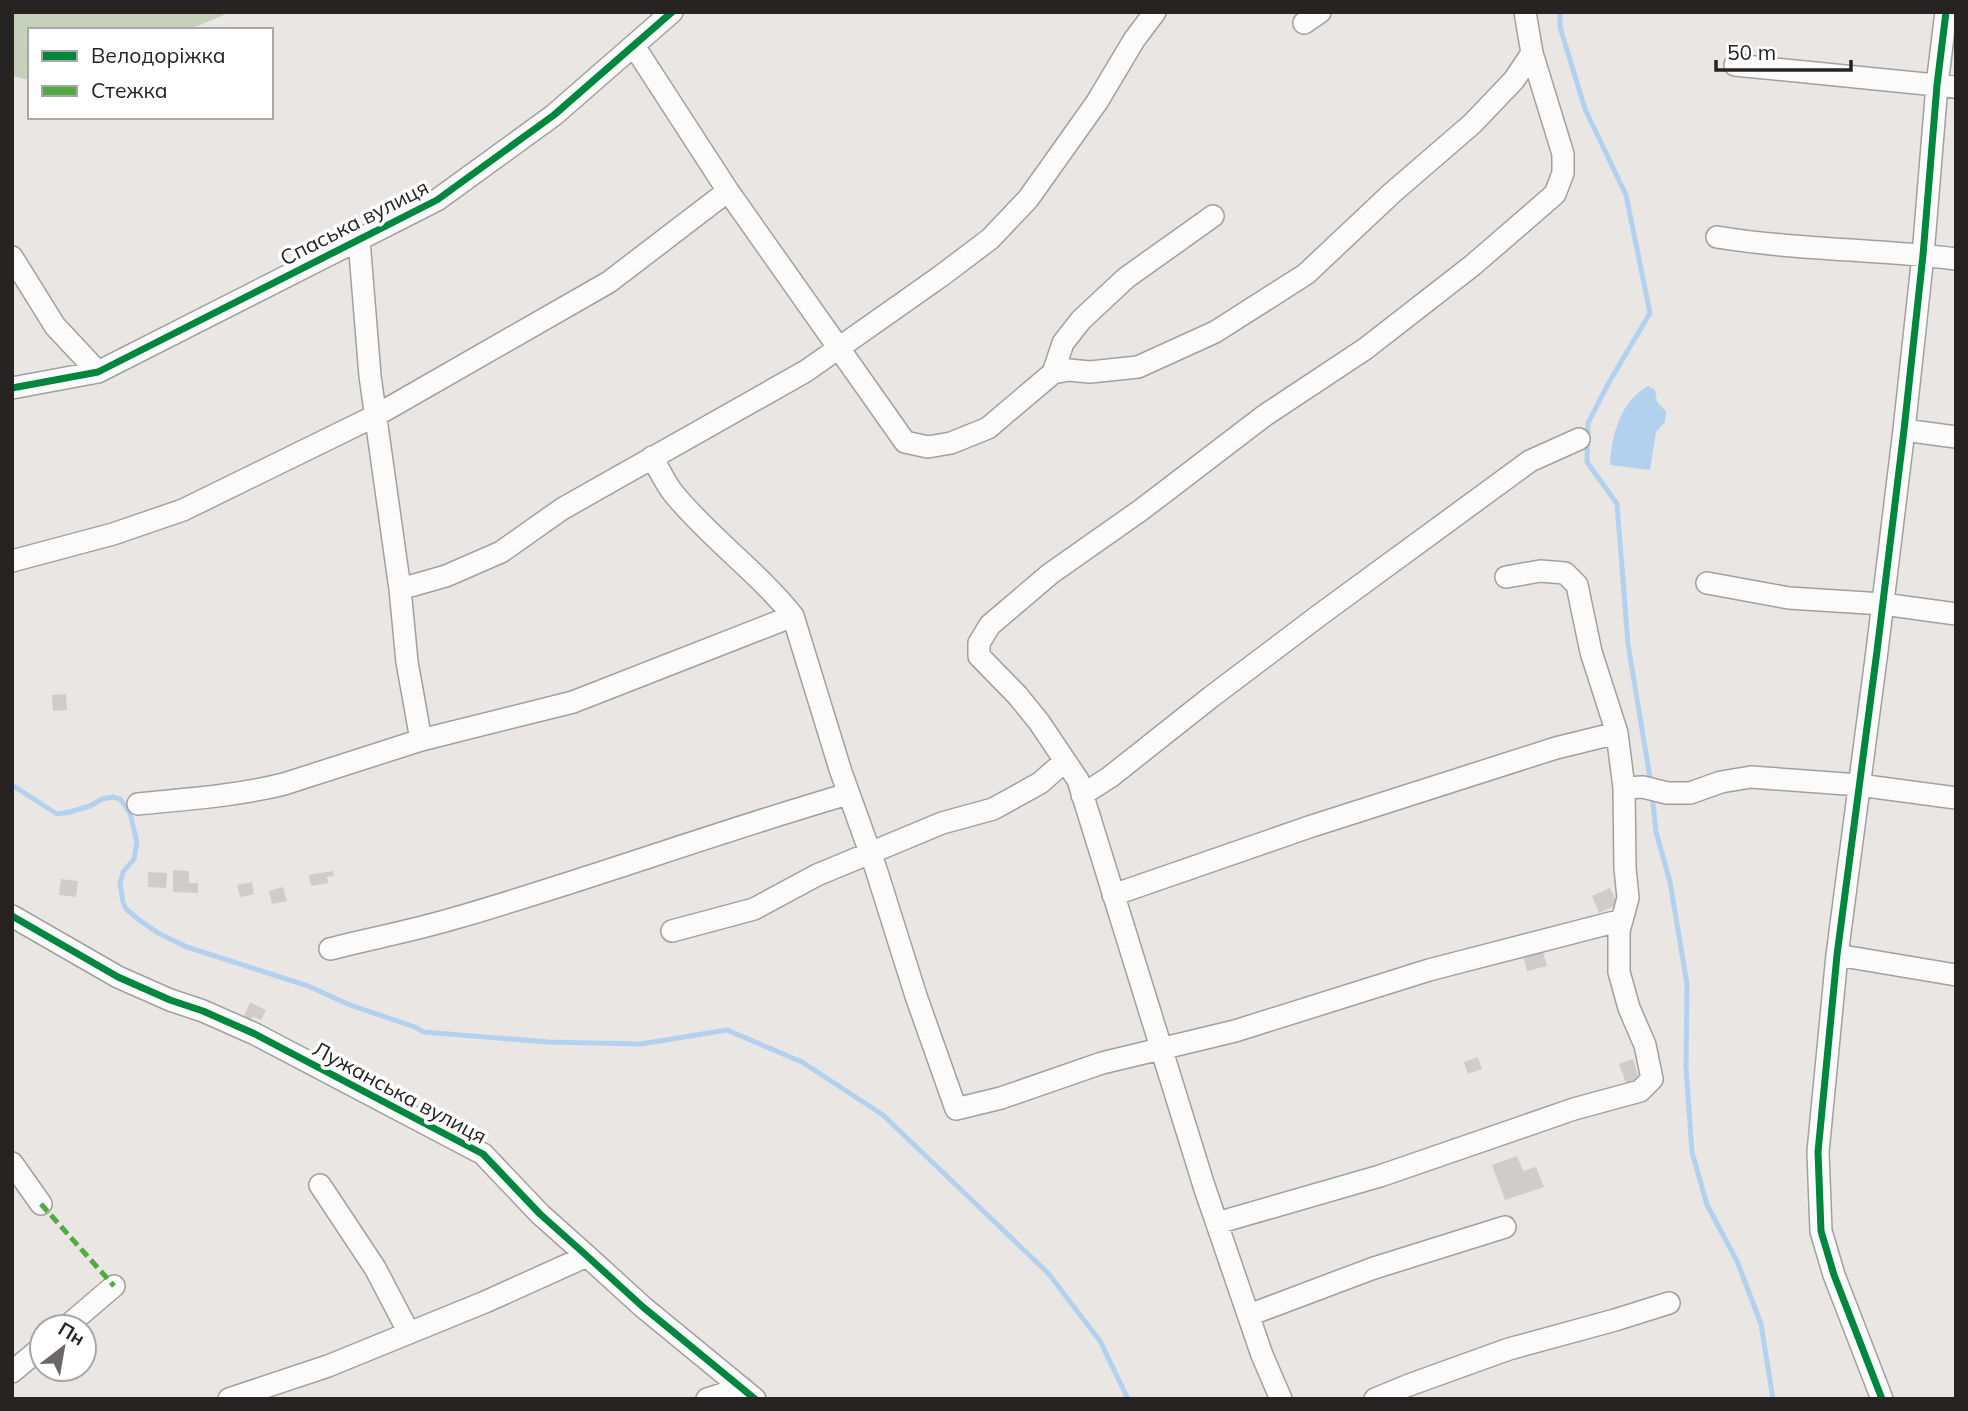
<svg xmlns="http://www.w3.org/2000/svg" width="1968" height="1411" font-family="Mulish,sans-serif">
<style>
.green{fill:#c5d1bb}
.water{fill:#b2d1ef}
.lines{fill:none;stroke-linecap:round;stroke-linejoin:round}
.stream{stroke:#b2d1ef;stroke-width:5}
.building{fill:#cfcccb}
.minor-casing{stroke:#a2a09e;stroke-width:24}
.minor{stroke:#fcfbfb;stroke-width:21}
.quiet{stroke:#53aa43;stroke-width:5;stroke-dasharray:10 5;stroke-linecap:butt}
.cycleway-casing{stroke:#fff;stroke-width:11}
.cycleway{stroke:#00873e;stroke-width:7}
.labels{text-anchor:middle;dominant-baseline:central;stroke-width:7;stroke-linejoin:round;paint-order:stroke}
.street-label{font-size:21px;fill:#262322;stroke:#fff}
</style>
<rect width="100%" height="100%" fill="#eae6e4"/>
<path class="green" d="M12,12H231L188,30H30V80L12,76Z"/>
<path class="water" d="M1648,386L1655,390L1657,402L1666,411L1665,422L1656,432L1650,470L1610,465C1612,434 1620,402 1648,386Z"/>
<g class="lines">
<path class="stream" d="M1560,12V27L1585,109L1626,195L1650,313L1608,384L1588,423L1587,462L1617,504L1628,644L1651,784
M12,785L57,814L70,812L90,806L102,799L113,797L120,799L130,813L137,843L134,859L123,872L120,884L123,902L126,909L138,919L158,933L187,947L308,986L350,1005L415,1027L424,1032L548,1042L641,1044L727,1030L802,1062L883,1115L1048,1273L1100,1341L1128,1399
M1652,794L1656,832L1670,882L1687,984L1686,1067L1692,1152L1707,1205L1737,1261L1761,1324L1773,1399"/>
</g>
<path class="building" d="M66,694L67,710L53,711L52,695Z
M173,870L189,871V883H198V893L173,892Z
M333,871L334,876L327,877L328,883L311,886L309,875Z
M148,872L167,873L166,888L148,887Z
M61,879L78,881L76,897L59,895Z
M252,882L254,894L240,897L237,885Z
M283,887L287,901L272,904L269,891Z
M1610,888L1618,904L1599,913L1592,896Z
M1543,951L1547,966L1527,971L1523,956Z
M250,1002L266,1010L261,1020L253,1016L250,1022L243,1018Z
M1478,1057L1482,1069L1468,1074L1464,1062Z
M1633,1059L1639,1079L1626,1083L1619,1064Z
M1517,1156L1523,1171L1536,1167L1544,1187L1505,1200L1492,1165Z"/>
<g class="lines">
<g class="minor-casing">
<path id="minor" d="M1304,23L1320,12
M634,46L728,191L905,442L928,447L951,443L988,428L1053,373L1068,370L1090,372L1138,367L1215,332L1306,274L1392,193L1472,124L1514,80L1532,53
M1735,65L1956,87
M1717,237C1796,250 1876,249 1956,259
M359,240L370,376L400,589L407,662L421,740
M12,257L55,326L98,372
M1053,373L1063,343L1081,320L1126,278L1213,216
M12,388L98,372L437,200L554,115L672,12
M1904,430L1956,437
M652,457C659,469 665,483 674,494C710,538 758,572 793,616L841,772L876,869L916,996L956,1109L1001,1098L1102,1063L1235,1031L1429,970L1622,920
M12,561L113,534L183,510L375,416L609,282L728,191
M1707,583L1789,598L1883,604L1956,614
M400,589L446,576L501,552L562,509L806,371L941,276L990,239L1028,199L1097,102L1134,40L1155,12
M1624,788L1643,787L1667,793H1690L1721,782L1751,777L1859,785L1956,798
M1082,795L1110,777L1211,697L1321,614L1530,461L1579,439
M138,804C187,799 236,796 284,784L421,740L573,702L793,616
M1113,895L1309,827L1556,748L1617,733
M12,916L118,977L170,1000L203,1011L255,1034L483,1154L540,1214L587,1256L643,1307L755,1399
M672,931L754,909L817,875L870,853L942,823L993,809L1040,783L1065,761
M330,949C373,938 416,930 459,917C590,879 717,832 848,794
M1837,955L1956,975
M12,1163L41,1204
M320,1185L375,1268L409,1333
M1217,1223L1380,1176L1574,1109L1640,1091L1652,1079L1645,1045L1629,1008L1619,972V931L1628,898L1625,868L1624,788L1617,733L1591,652L1577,585L1565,573L1540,571L1506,577
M1249,1315L1374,1268L1505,1227
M66,1327L114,1286
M12,1372L42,1347
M229,1399L328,1366L485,1302L587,1256
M707,1399L742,1388
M1281,1399L1262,1355L1204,1186L1078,780L1039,722L1018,696L979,656V643L990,625L1050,574L1141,510L1264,416L1365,349L1473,265L1555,194L1563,173V154L1532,53L1525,12
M1375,1399L1409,1385L1509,1349L1615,1320L1669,1303
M1882,1399L1834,1275L1821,1231L1818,1152L1837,955L1877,651L1904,430L1923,255L1937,85L1946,12"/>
</g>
<use href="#minor" class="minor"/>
<path class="quiet" d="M41,1204L114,1286"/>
<g class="cycleway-casing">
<path id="cycleway" d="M12,388L98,372L437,200L554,115L672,12
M12,916L118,977L170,1000L203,1011L255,1034L483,1154L540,1214L587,1256L643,1307L755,1399
M1882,1399L1834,1275L1821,1231L1818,1152L1837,955L1877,651L1904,430L1923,255L1937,85L1946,12"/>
</g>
<use href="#cycleway" class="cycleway"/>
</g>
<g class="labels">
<g class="street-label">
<text transform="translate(354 222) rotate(-27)">Спаська вулиця</text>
<text transform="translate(400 1092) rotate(28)">Лужанська вулиця</text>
</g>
</g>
<rect width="1968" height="1411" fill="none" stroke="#262322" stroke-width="28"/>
<rect x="28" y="28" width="245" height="91" fill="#ffffff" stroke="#a8a7a7" stroke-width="2"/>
<rect x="42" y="51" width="35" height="10" fill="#00873e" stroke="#a8a7a7" stroke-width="2"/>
<text x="91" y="63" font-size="21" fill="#262322">Велодоріжка</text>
<rect x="42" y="86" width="35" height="10" fill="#53aa43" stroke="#a8a7a7" stroke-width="2"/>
<text x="91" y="98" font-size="21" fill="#262322">Стежка</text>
<g transform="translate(63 1348) rotate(31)"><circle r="33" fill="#ffffff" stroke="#a8a7a7" stroke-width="2"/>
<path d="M0-5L12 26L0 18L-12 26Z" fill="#6b6766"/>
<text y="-10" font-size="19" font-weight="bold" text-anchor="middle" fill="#262322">Пн</text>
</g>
<path d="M1716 60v10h135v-10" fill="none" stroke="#262322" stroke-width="3.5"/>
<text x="1727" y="60" font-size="21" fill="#262322" stroke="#ffffff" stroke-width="5" paint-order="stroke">50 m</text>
</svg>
